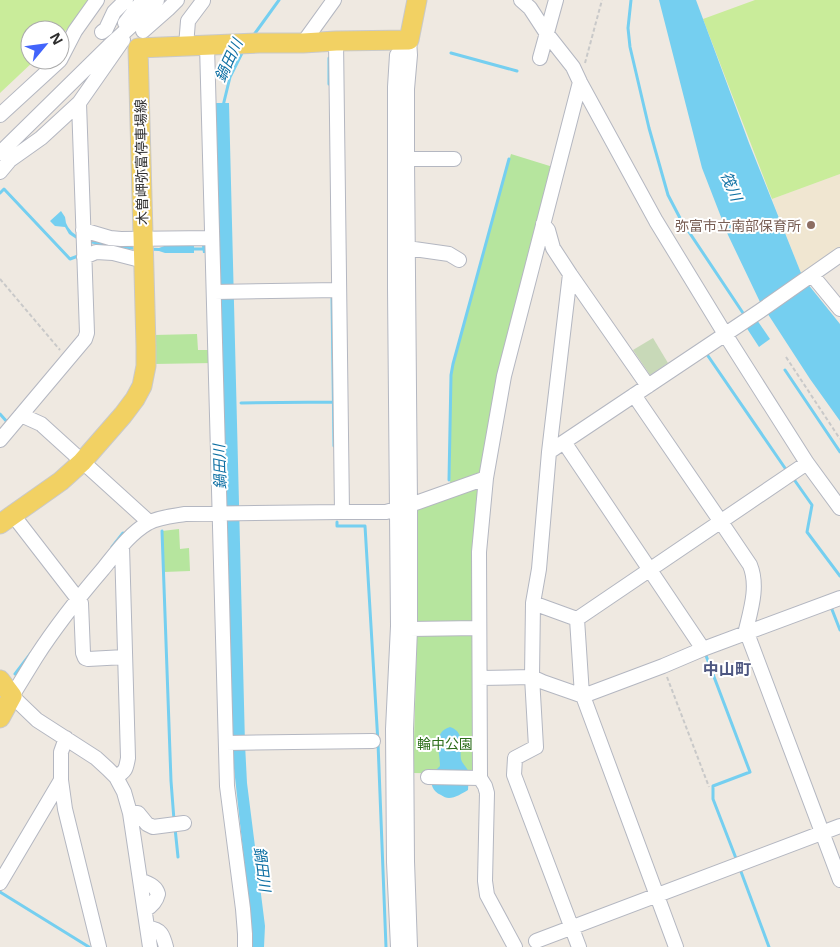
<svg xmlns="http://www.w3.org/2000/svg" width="840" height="947" font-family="'Open Sans','Noto Sans JP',sans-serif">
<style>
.education{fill:#f0e6d1}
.green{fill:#b6e59e}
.cemetery{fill:#c8d9b8}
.pitch{fill:#c9ec9a}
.water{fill:#75cff0}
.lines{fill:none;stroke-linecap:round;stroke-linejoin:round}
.stream{stroke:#75cff0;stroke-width:3}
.minor-casing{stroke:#b4b7c1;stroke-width:16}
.major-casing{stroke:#c9c9c9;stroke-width:21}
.path{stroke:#c9c9c9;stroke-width:2;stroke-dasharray:4 2.5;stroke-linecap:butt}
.minor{stroke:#fff;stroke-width:14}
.major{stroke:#f2d163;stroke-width:19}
.education-dot{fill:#8d6e63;stroke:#fff;stroke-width:2}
.labels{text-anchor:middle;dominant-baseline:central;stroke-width:4;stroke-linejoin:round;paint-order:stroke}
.street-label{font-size:14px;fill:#2e2e2e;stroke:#fff}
.education-label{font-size:14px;fill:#785e54;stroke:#fff;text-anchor:end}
.park-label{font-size:14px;fill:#2c6e1b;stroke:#fff}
.water-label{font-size:15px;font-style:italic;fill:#0d6fa3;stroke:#fff}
.quarter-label{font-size:16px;font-weight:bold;fill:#4d5680;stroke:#fff}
</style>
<rect width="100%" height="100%" fill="#efe9e1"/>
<path class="education" d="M840,174V251L803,278L772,199Z"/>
<path class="green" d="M511,154L553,167L501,375L473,615L476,774L413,773L417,640V498L450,489L451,375L453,364Z
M197,334L198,350H212L213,363L154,364V335Z
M179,529L180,549L189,548L190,571L164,572L162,531Z"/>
<path class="cemetery" d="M653,338L668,363L650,375L633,350Z"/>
<path class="pitch" d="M0,0H93L86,11L60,36V30H30V60H35L0,93Z
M755,0H840V174L772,199L703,19Z"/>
<path class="water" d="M659,0H696L749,143L803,278L840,324V421L810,379L760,302L728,235L702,168Z
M214,103H229L245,744L247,783L265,926L264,947H252L251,924L233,759L218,253H203L202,246L218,245Z
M61,211L65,217L66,223L68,227L72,232L80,238L134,247L159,248L167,245L194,246V253H165L159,251L135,250L81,242L69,234L65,227L55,226L50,221Z
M757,320L770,339L759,347L746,327Z
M450,727C466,732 459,748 461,759C462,764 468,768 469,773C470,778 468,785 468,790C463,793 455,798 449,798C446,798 444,797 441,795C432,791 431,785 431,775L440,766C440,752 432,732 450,727Z"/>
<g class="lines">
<path class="stream" d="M631,0L628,28L630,47L649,128L668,195L681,220L743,313
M253,36L279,0
M451,53L517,71
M329,58V84
M223,106L230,77L244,49
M0,193L4,189L70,259L78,256V259
M191,249H205
M332,297L334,446
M706,353L787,471
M785,370L840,452
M241,403L334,402
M0,414L8,423
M793,478L812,505L807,532L840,576
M449,480L451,375L453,364L509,159
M337,522V526H365L378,743L386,947
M162,531L171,781L174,820
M112,547L123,533
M831,607L840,630
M706,653H705L750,772L713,786V799L737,861
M15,674L31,653
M175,828L178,857
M740,869L769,947
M0,892L89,947"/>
<g class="minor-casing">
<path id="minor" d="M521,0L530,8L547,34L573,67L580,82L656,221L725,334L807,463L840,508
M125,23L143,0
M143,31L168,9L177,0
M102,32L106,29L114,12L126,0
M409,40L410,55L407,89V159L410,505V629L406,729L407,861L410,947
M336,41L342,512
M303,43L334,0
M207,45L227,786L243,909L245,934V947
M186,46L188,21L203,1
M540,58L556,0
M60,60L75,31L97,0
M0,115L60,60
M0,153L109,46L144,14L157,0
M407,159H454
M0,172L10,160L41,138L79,103L123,40
M543,224L548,230L553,248L570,274L549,452L539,569L533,603L532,677L536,747L515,758L514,775L579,947
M83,230L110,238L121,239L212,238
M407,248L449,254L459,260
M84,257L96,252L113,253L144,261
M570,274L648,386
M812,275L840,309
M214,292L339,290
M634,395L721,522L750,565C759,587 750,612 745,634
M21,415L41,424L149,522
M0,440L85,339L87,333L79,103
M564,442L703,649
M549,452L760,311L840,255
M13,515L81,603L83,653L85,658L88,659L125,657
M533,603L577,619
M577,619L807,463
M577,619L582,695
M410,629L478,628
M747,633L840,880
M480,678L532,677L543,682L583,696L663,666L703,649L840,598
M583,696L676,947
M66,738L61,752V780L65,809L99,947
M226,743L373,741
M116,777C126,771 126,769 128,758L122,546
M428,777L480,778
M130,813H138L147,824L153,827L184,823
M141,881C149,883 156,886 158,894C156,902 152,906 145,910
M0,883L61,780
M148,928C161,929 163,935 166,947
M536,941L840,826
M150,947L130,813L124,792L116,777L108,769L96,758L37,720L12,696C20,683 28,670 36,657C56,626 79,597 103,569C116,553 129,534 148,523C159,517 173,516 185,514L342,512H386L410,505L486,478
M398,947L394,862L393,729L398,626L395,288V87L397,55L409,40
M515,947L487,895L485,881L487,793L485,786L480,778L479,552L486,478L504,376L580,82"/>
</g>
<g class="major-casing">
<path id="major" d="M0,524L61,481L82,462L123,415L135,399L142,386L146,366V346L138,48L259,43H303L336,41L409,40L417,0
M0,680L12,696L0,718"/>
</g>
<path class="path" d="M585,63L602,0
M0,279L60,350
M786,357L840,439
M667,677L709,787"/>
<use href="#minor" class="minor"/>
<use href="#major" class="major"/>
</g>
<circle class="education-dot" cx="811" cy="225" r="5"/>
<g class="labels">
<g class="street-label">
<text transform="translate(141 162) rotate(-91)">木曽岬弥富停車場線</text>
</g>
<g class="education-label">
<text x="801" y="225">弥富市立南部保育所</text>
</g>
<g class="park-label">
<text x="445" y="743">輪中公園</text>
</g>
<g class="water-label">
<text transform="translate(228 60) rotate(-65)">鍋田川</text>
<text transform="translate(732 186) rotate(67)">筏川</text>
<text transform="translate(219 467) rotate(-92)">鍋田川</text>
<text transform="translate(263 869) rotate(83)">鍋田川</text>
</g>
<g class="quarter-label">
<text x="727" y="669">中山町</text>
</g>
</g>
<g transform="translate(45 45) rotate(61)"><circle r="24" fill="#ffffff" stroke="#ababab"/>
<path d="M0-4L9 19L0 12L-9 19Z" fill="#4264fb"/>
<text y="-8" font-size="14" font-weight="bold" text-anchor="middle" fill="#2e2e2e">N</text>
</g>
</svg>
